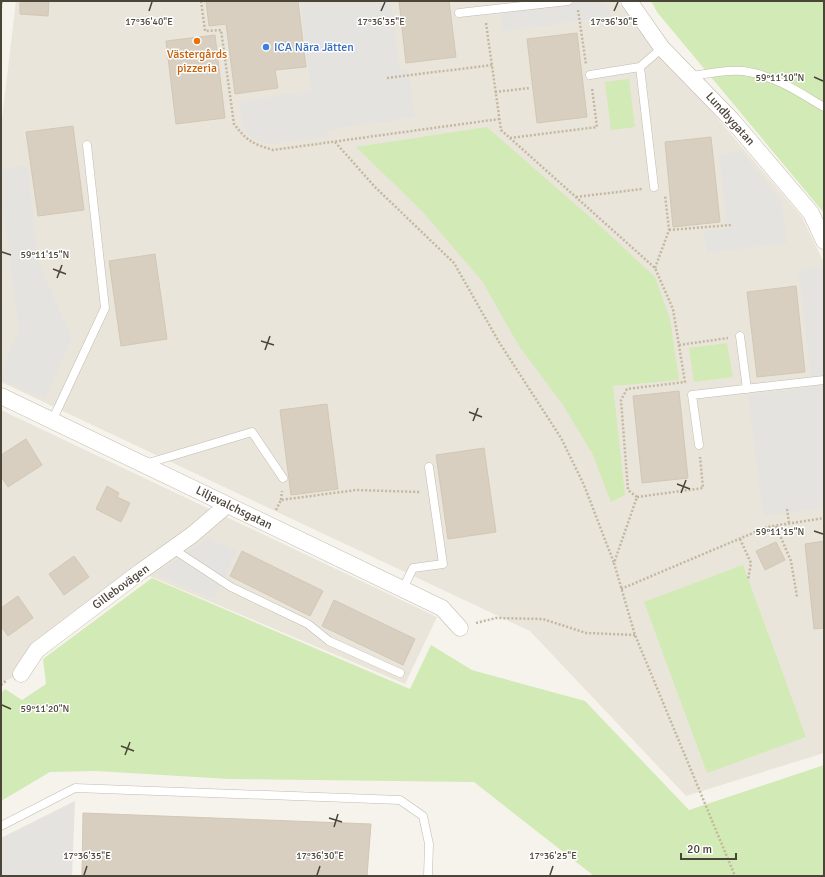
<svg xmlns="http://www.w3.org/2000/svg" width="825" height="877" font-family="Signika,sans-serif">
<style>
.residential{fill:#eae5da}
.green{fill:#d2eab5}
.parking{fill:#e5e3e0}
.building{fill:#d8cfc1;stroke:#d3c7b4}
.lines{fill:none;stroke-linecap:round;stroke-linejoin:round}
.service-casing{stroke:#c2bbae;stroke-width:9}
.minor-casing{stroke:#c2bbae;stroke-width:17}
.path{stroke:#c4b79f;stroke-width:2.5;stroke-dasharray:2 2;stroke-linecap:butt}
.service{stroke:#fff;stroke-width:8}
.minor{stroke:#fff;stroke-width:16}
.ticks{fill:none;stroke:#4b4439;stroke-width:1.5}
.food-dot{fill:#e8710a;stroke:#fff;stroke-width:1.5}
.shop-dot{fill:#3f7fe0;stroke:#fff;stroke-width:1.5}
.labels{text-anchor:middle;dominant-baseline:central;stroke-width:3;stroke-linejoin:round;paint-order:stroke}
.shop-label{font-size:12px;fill:#366cbe;stroke:#fff;text-anchor:start}
.food-label{font-size:12px;fill:#c56008;stroke:#fff}
.street-label{font-size:12px;fill:#4b4439;stroke:#fff}
.ticks-label{font-size:10px;text-anchor:middle;fill:#4b4439;stroke:#fff;stroke-width:3;stroke-linejoin:round;paint-order:stroke}
</style>
<rect width="100%" height="100%" fill="#f6f3ec"/>
<path class="residential" d="M16,1H617L802,217L824,263V753L686,796L530,631L1,382V127Z
M1,410L437,617L405,684L140,572L21,674L5,681L1,685Z"/>
<path class="green" d="M651,1H824V213L657,12Z
M629,79L635,127L611,130L605,82Z
M487,127L599,225L655,277L670,319L679,380L613,386L625,495L611,502L592,453L563,405L519,346L482,281L421,210L356,147Z
M727,343L733,377L694,382L689,348Z
M743,565L806,737L707,773L644,602Z
M152,578L410,689L431,645L472,670L585,701L689,810L824,765V876H594L474,782L229,779L96,771L50,772L1,801V693L5,689L22,700L46,684L43,659Z"/>
<path class="parking" d="M300,1H391L400,71L409,70L415,117L327,130L328,137L269,144L253,139L242,127L239,101L311,91Z
M499,1H604L612,16L502,32Z
M741,151L782,201L787,243L707,253L704,232L727,228L719,154Z
M28,166L38,260L72,338L45,399L1,380V370L19,330L1,199V169Z
M822,267L824,286V508L763,516L748,395L812,387L798,269Z
M208,538L237,551L214,600L156,574Z
M75,801L72,876H1V838Z"/>
<path class="building" d="M20,1H49L48,16L20,14Z
M206,1H298L306,67L275,70L278,88L235,94L226,24L209,26Z
M399,1H449L456,57L406,63Z
M577,33L587,117L537,123L527,39Z
M215,35L225,118L176,124L166,41Z
M73,126L84,210L38,216L26,132Z
M711,137L720,222L673,227L665,142Z
M155,254L167,339L121,346L109,261Z
M796,286L805,372L757,377L747,292Z
M679,391L688,478L642,483L633,396Z
M327,404L338,489L291,495L280,410Z
M26,439L42,465L8,487L1,476V455Z
M484,448L496,532L448,539L436,455Z
M107,486L119,493L117,497L130,503L121,522L96,509Z
M824,541V628L814,629L805,544Z
M776,542L785,560L765,570L756,551Z
M242,551L323,591L310,616L230,576Z
M74,556L89,577L64,595L49,574Z
M18,596L33,618L8,636L1,626V608Z
M334,600L415,639L403,665L322,626Z
M83,813L371,824L367,876H82Z"/>
<g class="lines">
<g class="service-casing">
<path id="service" d="M459,13L568,1
M590,75L640,67
M691,76C708,74 733,68 749,72C777,77 800,93 824,107
M654,187L640,67L662,48
M740,336L747,389
M52,421L105,308L87,145
M699,445L692,395L824,380
M145,464L252,432L283,478
M173,549L231,587L308,624L329,641L400,673
M403,589L413,568L443,564L429,467
M1,826L75,788L400,800L423,816L429,844L428,876"/>
</g>
<g class="minor-casing">
<path id="minor" d="M629,1L662,48L732,120L811,213L824,241
M1,396L442,608L460,628
M21,674L37,650L140,572L192,535L227,505"/>
</g>
<path class="path" d="M201,1L205,31L221,30L234,124C247,141 253,144 273,150L499,119
M1,8L2,1
M578,10L586,64
M486,23L501,130L655,268L673,309L685,382L627,389L621,400L628,490L637,497L614,563L635,635L735,876
M387,78L492,65
M495,92L530,88
M510,138L597,127L592,88
M335,142L375,187L454,263L499,342L561,438L584,485L614,563
M576,197L642,189
M669,230L731,225
M655,268L669,230L665,195
M679,345L728,338
M637,497L703,488L700,457
M281,500L282,491
M787,509L789,523
M276,510L281,500L356,490L420,492
M776,526L791,561L797,597
M740,539L751,563L748,580
M621,589L767,527L824,518
M476,623L496,618L543,619L586,633L635,635
M1,685L6,681"/>
<use href="#service" class="service"/>
<use href="#minor" class="minor"/>
</g>
<path class="ticks" d="M149,11L152,2M381,11L385,2M614,11L618,2M814,77L823,81M2,252L11,255M53,269L66,274M57,278L62,265M261,341L274,345M265,350L270,336M469,412L482,417M473,421L478,408M677,484L690,489M681,493L686,480M814,531L823,534M2,705L11,709M121,746L134,751M125,755L130,742M329,818L342,822M334,827L338,814M84,875L87,866M317,875L320,866M550,875L553,866"/>
<circle class="food-dot" cx="197" cy="41" r="4"/>
<circle class="shop-dot" cx="266" cy="47" r="4"/>
<g class="labels">
<g class="shop-label">
<text x="274" y="47">ICA Nära Jätten</text>
</g>
<g class="food-label">
<text x="197" y="54">Västergårds<tspan x="197" dy="14">pizzeria</tspan></text>
</g>
<g class="street-label">
<text transform="translate(730 119) rotate(48)">Lundbygatan</text>
<text transform="translate(234 508) rotate(26)">Liljevalchsgatan</text>
<text transform="translate(121 587) rotate(-36)">Gillebovägen</text>
</g>
</g>
<g class="ticks-label">
<text x="149" y="25">17°36'40"E</text>
<text x="381" y="25">17°36'35"E</text>
<text x="614" y="25">17°36'30"E</text>
<text x="780" y="81">59°11'10"N</text>
<text x="45" y="258">59°11'15"N</text>
<text x="780" y="535">59°11'15"N</text>
<text x="45" y="712">59°11'20"N</text>
<text x="87" y="859">17°36'35"E</text>
<text x="320" y="859">17°36'30"E</text>
<text x="553" y="859">17°36'25"E</text>
</g>
<rect width="825" height="877" fill="none" stroke="#4b4439" stroke-width="4"/>
<path d="M681 853v6h55v-6" fill="none" stroke="#4b4439" stroke-width="2"/>
<text x="687" y="853" font-size="12" fill="#4b4439" stroke="#ffffff" stroke-width="3" paint-order="stroke">20 m</text>
</svg>
